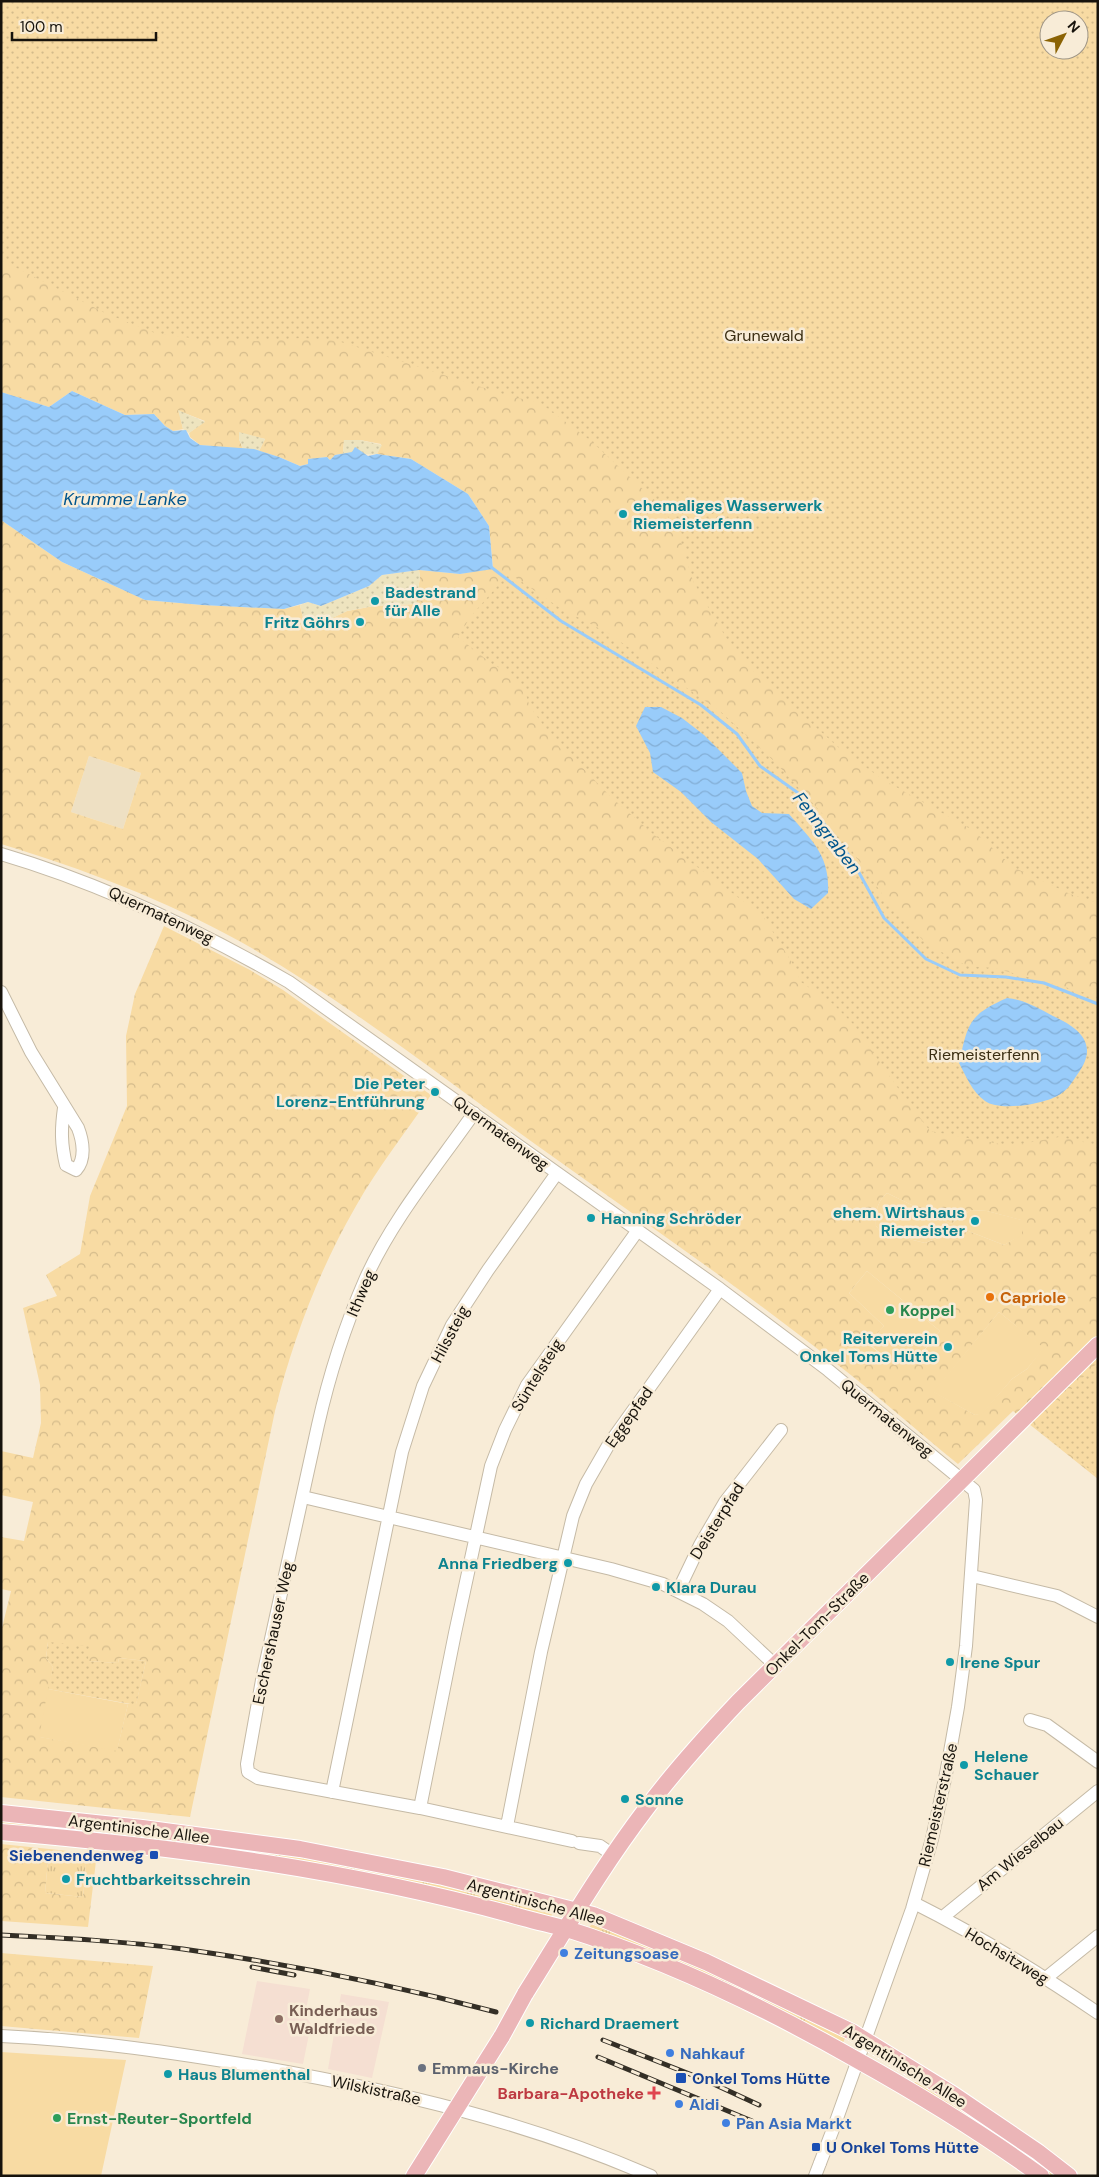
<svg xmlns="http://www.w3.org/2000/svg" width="1099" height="2177" font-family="'DM Sans',sans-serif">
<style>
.built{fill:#eee0c3}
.education{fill:#f5dfd2}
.grass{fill:url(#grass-tufts)}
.forest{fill:url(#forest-crowns);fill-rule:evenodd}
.sand{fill:url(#sand-dots)}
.park{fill:url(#park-dots);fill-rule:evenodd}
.pitch{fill:#f8dba3}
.water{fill:url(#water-waves)}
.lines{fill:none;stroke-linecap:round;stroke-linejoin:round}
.stream{stroke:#99ccfa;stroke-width:3}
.minor-casing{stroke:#c5baa6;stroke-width:14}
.major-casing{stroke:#fff;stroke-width:18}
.minor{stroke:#fff;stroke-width:12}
.major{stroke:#ebb5b7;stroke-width:16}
.rail-casing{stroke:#342f26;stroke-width:5}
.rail{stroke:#f8ecd7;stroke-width:3;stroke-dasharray:9;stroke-linecap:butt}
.minor-bridge-casing{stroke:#c5baa6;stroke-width:14;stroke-linecap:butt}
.major-bridge-casing{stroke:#fff;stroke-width:18;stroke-linecap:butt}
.minor-bridge{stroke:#fff;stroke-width:12}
.major-bridge{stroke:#ebb5b7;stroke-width:16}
.culture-dot{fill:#0f9aa8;stroke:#f8ecd7;stroke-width:2}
.food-dot{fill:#e8710a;stroke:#f8ecd7;stroke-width:2}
.leisure-dot{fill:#2e9e5b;stroke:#f8ecd7;stroke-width:2}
.transit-dot{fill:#1a4fb4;stroke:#f8ecd7;stroke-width:2}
.shop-dot{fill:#3f7fe0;stroke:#f8ecd7;stroke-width:2}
.education-dot{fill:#8d6e63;stroke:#f8ecd7;stroke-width:2}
.worship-dot{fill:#6b7280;stroke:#f8ecd7;stroke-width:2}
.health-dot{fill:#e0444e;stroke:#f8ecd7;stroke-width:2}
.labels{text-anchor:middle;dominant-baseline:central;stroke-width:5;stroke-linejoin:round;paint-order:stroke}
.park-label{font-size:16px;fill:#3b2e13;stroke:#f8ecd7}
.culture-label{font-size:16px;font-weight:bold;fill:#0d838f;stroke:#f8ecd7;text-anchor:start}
.street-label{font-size:16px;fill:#17130c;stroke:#f8ecd7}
.food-label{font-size:16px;font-weight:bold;fill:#c56008;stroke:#f8ecd7;text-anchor:start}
.leisure-label{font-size:16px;font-weight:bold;fill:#27864d;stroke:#f8ecd7;text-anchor:start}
.transit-label{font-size:16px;font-weight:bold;fill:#164399;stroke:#f8ecd7;text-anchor:start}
.shop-label{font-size:16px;font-weight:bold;fill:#366cbe;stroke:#f8ecd7;text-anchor:start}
.education-label{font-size:16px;font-weight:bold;fill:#785e54;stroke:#f8ecd7;text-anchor:start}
.worship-label{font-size:16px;font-weight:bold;fill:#5b616d;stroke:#f8ecd7;text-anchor:start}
.health-label{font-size:16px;font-weight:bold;fill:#be3a42;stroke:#f8ecd7;text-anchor:end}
.water-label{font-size:18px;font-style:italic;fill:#00558c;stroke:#f8ecd7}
</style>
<defs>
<pattern id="grass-tufts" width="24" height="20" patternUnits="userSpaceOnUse" patternTransform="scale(1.25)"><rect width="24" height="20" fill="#f8dba3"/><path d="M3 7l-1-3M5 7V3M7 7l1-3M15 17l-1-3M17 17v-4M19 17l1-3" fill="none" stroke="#d4bb8b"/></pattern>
<pattern id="forest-crowns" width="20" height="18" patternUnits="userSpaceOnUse" patternTransform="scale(1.25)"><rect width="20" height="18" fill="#f8dba3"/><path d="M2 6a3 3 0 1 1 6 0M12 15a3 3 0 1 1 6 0" fill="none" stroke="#d4bb8b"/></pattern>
<pattern id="sand-dots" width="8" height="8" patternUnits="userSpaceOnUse" patternTransform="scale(1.25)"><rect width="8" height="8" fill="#eee4bf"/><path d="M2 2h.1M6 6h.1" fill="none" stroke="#cbc3a3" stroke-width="1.8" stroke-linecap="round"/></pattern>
<pattern id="park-dots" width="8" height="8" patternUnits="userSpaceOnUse" patternTransform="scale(1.25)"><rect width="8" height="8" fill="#f8dba3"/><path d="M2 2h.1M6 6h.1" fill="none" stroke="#d4bb8b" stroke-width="1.8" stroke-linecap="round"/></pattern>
<pattern id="water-waves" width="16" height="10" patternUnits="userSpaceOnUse" patternTransform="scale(1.25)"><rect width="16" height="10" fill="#99ccfa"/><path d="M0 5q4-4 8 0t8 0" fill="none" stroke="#83aed5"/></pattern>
</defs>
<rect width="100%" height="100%" fill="#f8ecd7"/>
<path class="built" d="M89,756L141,773L123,829L71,812Z"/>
<path class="education" d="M257,1981L310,1989L305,2015L311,2024L303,2064L242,2054Z
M341,1994L389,2002L372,2078L328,2069Z"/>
<path class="grass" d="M1,1819L180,1838L179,1845L1,1825Z
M190,1839L380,1869L555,1910L550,1918L189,1846Z
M49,1849L87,1853L83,1897L45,1893Z
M593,1922L667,1952L846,2036L842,2045L587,1931Z
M917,2079L1061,2176H1050L913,2085Z"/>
<path class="forest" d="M1,1H1098V1033L1066,1009L1022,995L993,994L957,989L922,971L905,957L877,919L851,870L815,824L796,802L754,771L726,730L703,712L668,692L642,695L619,725L639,769L680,819L776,904L821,965L867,1011L916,1069L964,1117L1031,1129L1098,1098V1479L1013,1411L958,1464C916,1430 876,1394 833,1361C737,1285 635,1216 535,1144C439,1075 344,1000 241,942C165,900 84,869 1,844V520L62,562L145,600L202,605L284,609L300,605L306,630L347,611L374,606L416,604L420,577L419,570L460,574L493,568L489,526L468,494L411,459L377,454L381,444L360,440H344L343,454L335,455L330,460L327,457L309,459L308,464L300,466L279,457L259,451L265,439L239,433V439L243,449L200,445L190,437L189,433L205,421L179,411L183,429L173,431L165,426L154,414L125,415L72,391L49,407L1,392ZM1049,20H1079V50H1049ZM89,756L141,773L123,829L71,812ZM887,1193L951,1224L971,1210L987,1211L1021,1220L1022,1234L1004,1245L963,1229L925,1243L881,1232L876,1226C876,1212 876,1203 887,1193ZM867,1271L940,1331L915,1362L904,1354L895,1365L868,1344L884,1326L849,1293ZM999,1312L1043,1348L1027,1369L1012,1379L982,1413L975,1415L934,1392Z
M164,926L250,970L283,990L431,1095C406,1132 378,1167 356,1206C319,1270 293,1339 275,1411L190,1817L1,1797V1632L11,1591L1,1589V1537L24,1541L33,1502L1,1495V1451L33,1458L41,1423L40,1385L23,1308L57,1296L46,1275L80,1254L90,1196L127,1106L126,1036L135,994ZM48,1642L87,1661L118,1663L119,1658L146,1661L136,1704H128L117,1750L40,1737L53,1667L46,1658Z
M1,1844L49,1849L45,1893L83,1897L87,1853H97L88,1927L1,1921Z
M1,1953L153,1966L139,2038L1,2026Z"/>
<path class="sand" d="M178,410L205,422L189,433L183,429Z
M239,432L265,439L259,451L243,449L239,439Z
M344,440H360L382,445L377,454C365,456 356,451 343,454Z
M419,570L420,577L416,604L374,606L347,611L306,631L300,605L308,602L321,606L369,586L382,575Z"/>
<path class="park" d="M1,1H1098V903L1070,894L1013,867L974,831L882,779L838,747L755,673L732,648L693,581L678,532L661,506L591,441L547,408L533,401L512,397L338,341L303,338L253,341L205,340L155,333L107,314L1,260ZM1049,20H1079V50H1049Z
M509,573L560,608L608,633L721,712L775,762L839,832L894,911L927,944L967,966L994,968L1098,996V1152L1082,1141L1059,1137L1011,1146L930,1131L900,1091L853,1024L833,1004L801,982L794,966L763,916L653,834L611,797L574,759L560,748L530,707L525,692L508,672L492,664L458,637L471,616Z
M1098,1362V1476L1034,1427Z
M48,1642L89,1646L88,1661L118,1663L119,1658L146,1661L136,1705L48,1689L53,1667L46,1658Z"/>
<path class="pitch" d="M887,1193L951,1224L971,1210L987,1211L1022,1220V1235L1004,1245L963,1229L925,1243L881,1232L876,1226C876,1212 876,1203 887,1193Z
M867,1271L940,1331L914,1362L904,1354L895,1365L868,1343L884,1326L849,1293Z
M999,1312L1044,1348L1027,1369L1012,1379L982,1414L975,1415L933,1392Z
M48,1689L128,1704L117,1751L39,1737Z
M1,2052L126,2060L101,2176H1Z"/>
<path class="water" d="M72,391L125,415L154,414L165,426L173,431L186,430L190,438L200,445L254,449L279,457L300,466L308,464V459L327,457L330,460L335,455L352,452L355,447L368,456L377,454L411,459L468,494L489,526L493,569L460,574L419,570L382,575L369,586L321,606L308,602L284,609L202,605L145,600L62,562L1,520V392L49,407Z
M645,707H661L682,718L704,735L742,773L746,791L752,806L762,813L789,814C812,841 830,855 828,893L811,909L794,899L758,859L711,822L681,792L653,772L650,753L636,726Z
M1007,998C1025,1000 1038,1008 1053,1016C1082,1029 1099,1046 1077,1075C1073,1081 1068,1089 1062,1093C1048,1104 1000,1112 985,1101C972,1092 966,1076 959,1063C968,1024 968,1015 1007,998Z"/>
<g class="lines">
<path class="stream" d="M491,567L561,621L701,705L737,734L760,766L801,795L851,858L884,918L926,959L960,975L1006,977L1044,983L1098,1004"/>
<g class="minor-casing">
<path id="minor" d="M1,854C103,884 197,929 289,982L720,1289L828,1370L974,1490L976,1500L966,1646L958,1707L946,1774L932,1839L912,1909L835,2124
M1,992L31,1052L78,1128C83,1141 86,1159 76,1170L66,1165C61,1144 61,1129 64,1108
M474,1113C437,1166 391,1221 365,1280C345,1326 329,1376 318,1425L262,1680L247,1764L248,1772L258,1778L420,1808L572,1841
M303,1497L611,1569L663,1584L703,1604L728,1621L776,1666
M972,1576L1057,1596L1098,1617
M678,1591L700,1545L725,1502L781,1430
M1030,1720L1047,1725L1098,1762
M332,1792L402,1452L423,1386L452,1325L488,1270L557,1173
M420,1808L455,1633L491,1466L505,1430L527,1385L638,1230
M507,1826L541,1652L573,1516L586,1484L609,1444L720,1289
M579,1843L600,1846L613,1855
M914,1903C978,1935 1039,1973 1098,2013
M943,1917L1098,1791
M1046,1978L1098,1936
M1,2036C90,2040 177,2053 265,2068C400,2092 524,2121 651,2176
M815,2176L820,2163"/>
</g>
<g class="major-casing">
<path id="major" d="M1,1813L142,1828L300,1849L443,1877L593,1915L706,1962L852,2032L954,2095L1038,2152L1069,2176
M1,1832C177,1847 353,1870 524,1918C538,1922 553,1925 567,1929C669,1961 764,2007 857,2060C920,2095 982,2133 1041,2176
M525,1994C564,1932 601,1868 646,1809C674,1771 706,1736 738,1702L1098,1345
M414,2176L502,2036"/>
</g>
<use href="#minor" class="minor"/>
<use href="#major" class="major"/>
<g class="rail-casing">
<path id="rail" d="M1,1935C62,1938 123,1941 183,1949C288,1964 393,1985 496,2012
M252,1967L294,1975
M603,2040L705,2080L759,2105
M598,2057L752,2121"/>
</g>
<use href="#rail" class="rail"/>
<g class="minor-bridge-casing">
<path id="minor-bridge" d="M820,2163L835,2124"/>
</g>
<g class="major-bridge-casing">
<path id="major-bridge" d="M502,2036L525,1994"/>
</g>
<use href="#minor-bridge" class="minor-bridge"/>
<use href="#major-bridge" class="major-bridge"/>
</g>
<g class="culture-dot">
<circle cx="623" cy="514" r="5"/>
<circle cx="375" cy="601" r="5"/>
<circle cx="360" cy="622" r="5"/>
<circle cx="435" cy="1092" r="5"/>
<circle cx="591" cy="1218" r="5"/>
<circle cx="975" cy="1221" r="5"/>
<circle cx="948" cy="1347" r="5"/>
<circle cx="568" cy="1563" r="5"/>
<circle cx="656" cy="1587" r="5"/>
<circle cx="950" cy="1662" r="5"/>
<circle cx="964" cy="1765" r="5"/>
<circle cx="625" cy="1799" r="5"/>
<circle cx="66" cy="1879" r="5"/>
<circle cx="530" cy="2023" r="5"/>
<circle cx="168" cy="2074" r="5"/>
</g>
<circle class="food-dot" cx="990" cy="1297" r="5"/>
<g class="leisure-dot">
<circle cx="890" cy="1310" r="5"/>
<circle cx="57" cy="2118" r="5"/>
</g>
<g class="transit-dot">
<rect x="149" y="1850" width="10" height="10" rx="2.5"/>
<rect x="675" y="2072" width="12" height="12" rx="2.5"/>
<rect x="811" y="2142" width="10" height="10" rx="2.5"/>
</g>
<g class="shop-dot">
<circle cx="564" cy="1953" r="5"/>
<circle cx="670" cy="2053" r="5"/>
<circle cx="679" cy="2104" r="5"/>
<circle cx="726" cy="2123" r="5"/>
</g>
<circle class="education-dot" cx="279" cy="2019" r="5"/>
<circle class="worship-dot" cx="422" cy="2068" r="5"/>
<path class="health-dot" d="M651.5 2085.5h5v5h5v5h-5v5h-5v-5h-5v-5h5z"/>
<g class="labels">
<g class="park-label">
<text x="764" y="335">Grunewald</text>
<text x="984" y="1054">Riemeisterfenn</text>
</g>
<g class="culture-label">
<text x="633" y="505">ehemaliges Wasserwerk<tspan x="633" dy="18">Riemeisterfenn</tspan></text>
<text x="385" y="592">Badestrand<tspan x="385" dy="18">für Alle</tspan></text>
<text x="350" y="622" text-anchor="end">Fritz Göhrs</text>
<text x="425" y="1083" text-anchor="end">Die Peter<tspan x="425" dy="18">Lorenz-Entführung</tspan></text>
<text x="965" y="1212" text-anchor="end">ehem. Wirtshaus<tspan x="965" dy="18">Riemeister</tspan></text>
<text x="601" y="1218">Hanning Schröder</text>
<text x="938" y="1338" text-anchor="end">Reiterverein<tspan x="938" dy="18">Onkel Toms Hütte</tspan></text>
<text x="558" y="1563" text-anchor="end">Anna Friedberg</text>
<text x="666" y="1587">Klara Durau</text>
<text x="960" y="1662">Irene Spur</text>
<text x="974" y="1756">Helene<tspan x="974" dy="18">Schauer</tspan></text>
<text x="635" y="1799">Sonne</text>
<text x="76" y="1879">Fruchtbarkeitsschrein</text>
<text x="540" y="2023">Richard Draemert</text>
<text x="178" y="2074">Haus Blumenthal</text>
</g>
<g class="street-label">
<text transform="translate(161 915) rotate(25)">Quermatenweg</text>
<text transform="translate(501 1133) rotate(36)">Quermatenweg</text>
<text transform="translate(361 1293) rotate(-67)">Ithweg</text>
<text transform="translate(450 1334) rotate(-62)">Hilssteig</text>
<text transform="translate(537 1375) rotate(-58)">Süntelsteig</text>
<text transform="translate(629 1417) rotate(-55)">Eggepfad</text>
<text transform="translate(887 1418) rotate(39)">Quermatenweg</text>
<text transform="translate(717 1521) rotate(-58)">Deisterpfad</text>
<text transform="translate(817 1624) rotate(-45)">Onkel-Tom-Straße</text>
<text transform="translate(273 1633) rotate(-78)">Eschershauser Weg</text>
<text transform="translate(938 1805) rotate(-77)">Riemeisterstraße</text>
<text transform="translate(139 1829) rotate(7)">Argentinische Allee</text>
<text transform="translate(1020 1854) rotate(-39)">Am Wieselbau</text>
<text transform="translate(536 1902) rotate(15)">Argentinische Allee</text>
<text transform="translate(1007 1956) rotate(31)">Hochsitzweg</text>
<text transform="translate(905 2066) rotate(32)">Argentinische Allee</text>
<text transform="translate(376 2090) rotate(12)">Wilskistraße</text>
</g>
<g class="food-label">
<text x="1000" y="1297">Capriole</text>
</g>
<g class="leisure-label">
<text x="900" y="1310">Koppel</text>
<text x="67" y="2118">Ernst-Reuter-Sportfeld</text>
</g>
<g class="transit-label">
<text x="144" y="1855" text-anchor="end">Siebenendenweg</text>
<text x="692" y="2078">Onkel Toms Hütte</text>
<text x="826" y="2147">U Onkel Toms Hütte</text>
</g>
<g class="shop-label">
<text x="574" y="1953">Zeitungsoase</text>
<text x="680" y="2053">Nahkauf</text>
<text x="689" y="2104">Aldi</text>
<text x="736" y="2123">Pan Asia Markt</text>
</g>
<g class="education-label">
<text x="289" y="2010">Kinderhaus<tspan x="289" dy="18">Waldfriede</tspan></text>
</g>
<g class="worship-label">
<text x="432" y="2068">Emmaus-Kirche</text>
</g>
<g class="health-label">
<text x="644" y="2093">Barbara-Apotheke</text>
</g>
<g class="water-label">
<text x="125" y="499">Krumme Lanke</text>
<text transform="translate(827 833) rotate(52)">Fenngraben</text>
</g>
</g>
<rect width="1099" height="2177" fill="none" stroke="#17130c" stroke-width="5"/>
<g transform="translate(1064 35) rotate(49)"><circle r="24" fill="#f8ecd7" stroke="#9e9586"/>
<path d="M0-4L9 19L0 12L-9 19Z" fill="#8b6304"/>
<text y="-8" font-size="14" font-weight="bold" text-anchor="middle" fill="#17130c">N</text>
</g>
<path d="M12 32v8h144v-8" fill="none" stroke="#17130c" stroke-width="2.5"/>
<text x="20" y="32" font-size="15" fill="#17130c" stroke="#f8ecd7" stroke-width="4" paint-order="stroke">100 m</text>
</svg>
